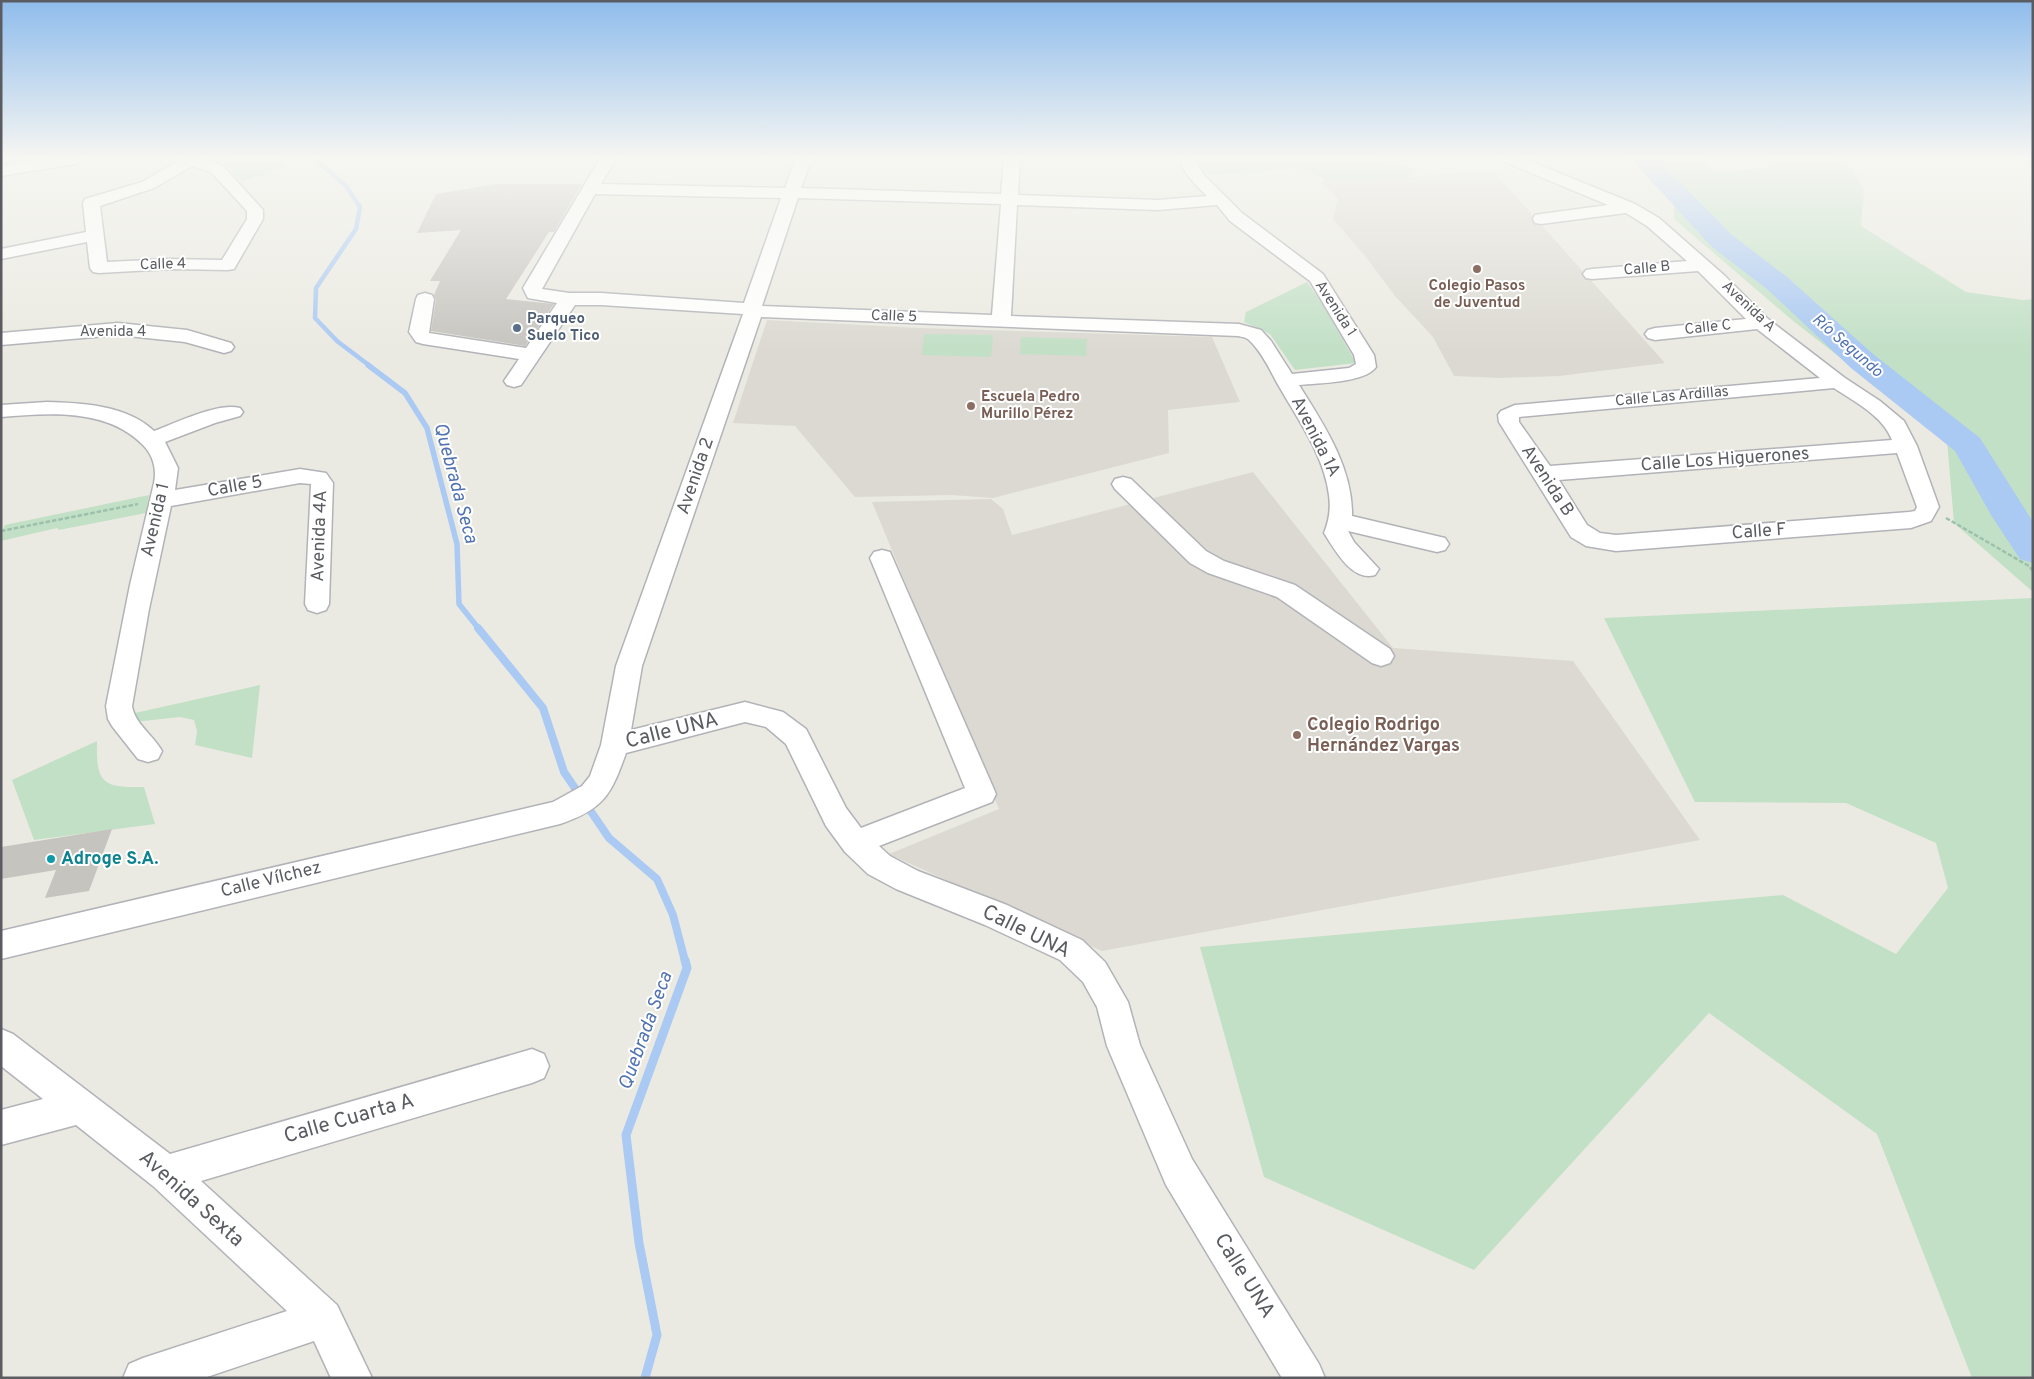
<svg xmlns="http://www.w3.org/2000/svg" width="2034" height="1379" font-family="Overpass,sans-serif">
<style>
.education{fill:#dbd9d1}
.green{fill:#c2e0c6}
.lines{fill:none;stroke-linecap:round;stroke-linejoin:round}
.stream-far3{stroke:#aac9f3;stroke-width:4.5}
.stream-far2{stroke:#aac9f3;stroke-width:5.5}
.stream-far1{stroke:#aac9f3;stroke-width:8}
.stream{stroke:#aac9f3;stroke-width:9}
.river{fill:#aac9f3;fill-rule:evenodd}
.building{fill:#c6c4bf}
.minor-casing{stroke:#b2b3b8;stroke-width:3}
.path{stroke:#9cc0ab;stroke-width:2.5;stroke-dasharray:4.5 2;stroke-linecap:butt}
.minor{fill:#fff;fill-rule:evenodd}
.education-dot{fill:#8d6e63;stroke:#fff;stroke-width:2}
.service-dot{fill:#5c6f8a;stroke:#fff;stroke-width:2}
.culture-dot{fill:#0f9aa8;stroke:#fff;stroke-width:2}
.labels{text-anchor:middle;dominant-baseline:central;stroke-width:4;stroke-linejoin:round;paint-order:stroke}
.far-street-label{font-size:15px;fill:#5a5c61;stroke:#fff}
.far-education-label{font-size:15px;font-weight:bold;fill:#785e54;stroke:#fff}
.far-service-label{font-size:15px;font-weight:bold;fill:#4e5e75;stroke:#fff;text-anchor:start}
.far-water-label{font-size:16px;font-style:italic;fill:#5173b2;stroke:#fff}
.street-label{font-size:18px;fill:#5a5c61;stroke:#fff}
.education-label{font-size:18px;font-weight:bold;fill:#785e54;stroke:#fff;text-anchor:start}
.culture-label{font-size:18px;font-weight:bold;fill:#0d838f;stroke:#fff;text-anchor:start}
.water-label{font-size:19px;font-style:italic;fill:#5173b2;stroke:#fff}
.near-street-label{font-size:21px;fill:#5a5c61;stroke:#fff}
</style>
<rect width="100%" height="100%" fill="#ebeae2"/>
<path class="education" d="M1493,171L1665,363L1559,376L1500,378L1454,376L1433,337L1395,296L1366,257L1333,219L1338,199L1322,183Z
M767,320L919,328L1212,337L1240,402L1168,410L1169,453L993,498L951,495L855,497L795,426L733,423Z
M1253,472L1393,648L1573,661L1700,840L1102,951L889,854L999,809L872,502L991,499L1003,509L1012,535Z"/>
<path class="green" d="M242,157H279L287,166L241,182L224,163Z
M1198,157H1360L1416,169L1407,178L1322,183L1325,179L1297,168L1212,175L1199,169Z
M1655,157H1696L1715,173L1766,168L1777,157H1824L1852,168L1864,190L1861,226L1966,292L2023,300L2033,299V592L1954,523L1947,441L1792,320L1674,219V177Z
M1307,282L1323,305L1356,363L1295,370L1270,334L1244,322L1246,312Z
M924,334L993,335L991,357L922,355Z
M1021,337L1087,339L1086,356L1020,354Z
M149,495L146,513L59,530L57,528L1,541V534L5,525Z
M2033,598V1378H1972L1877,1134L1709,1013L1474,1270L1264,1177L1200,947L1783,895L1896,954L1948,888L1936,843L1846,803L1695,802L1604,618Z
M260,685L252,758L195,745L197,731L194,720L180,717L134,722L135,713Z
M97,741C96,783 102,788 144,787L155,824L34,840L12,780Z"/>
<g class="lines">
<path class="stream-far3" d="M313,157L346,186L360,207L356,229L316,288L315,318L337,341L370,366"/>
<path class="stream-far2" d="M368,365L405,393L427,428L457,544L459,604L479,629"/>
<path class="stream-far1" d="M478,628L543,708L564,772L609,838L657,879L673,915L685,961"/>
<path class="stream" d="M645,1378L657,1335L639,1243L626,1135L687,968L685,960"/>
<path class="river" d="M1629,157H1655L1732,235L1787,277L1873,354L1980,438L2033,522V563L2020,559L1991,515L1955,451L1851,368L1767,289L1712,247Z"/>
</g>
<path class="building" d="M497,184H582L554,232H549L506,299L554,304L525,346L431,331L436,299L434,295L440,281H430L461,230L417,233L436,194Z
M112,829L89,891L45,898L56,870L1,879V847Z"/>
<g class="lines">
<g class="minor-casing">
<path id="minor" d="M57,157H82L83,159L81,162L75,164L1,176V166Z
M189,157L199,158L223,166L263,210V219L234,269L228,270L170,269L99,273L93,272L90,268L87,242L1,259V249L86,232L83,203L85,199L142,182L180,160ZM192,166L211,172L247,211V219L222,260L170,259L107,262L100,206L154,188Z
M601,157H617L601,184L785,188L796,157H812L801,188L1001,194L1004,157H1020L1018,195L1158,200L1207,196C1197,186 1182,173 1179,157H1195L1196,163L1205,176L1242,213L1323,274L1374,355L1376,367C1365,383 1318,383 1299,385C1324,425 1353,468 1352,516L1445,538L1449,544L1445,550L1437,552L1348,531L1354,542L1379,569L1375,575C1352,582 1335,550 1324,533C1329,521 1331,509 1329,495C1324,454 1296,417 1276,381C1269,368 1261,351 1249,340C1246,337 1242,337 1238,336L761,317L642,666L631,730L745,702L783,712L806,729L846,808L861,828L965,788L870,558L874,552L882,550L890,552L996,794L992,802L879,846L890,856L918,871L1007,905L1082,940L1105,962L1128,1002L1140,1045L1192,1159L1319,1364L1325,1378H1282L1166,1185L1107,1046L1097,1007L1083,982L1060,960L985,925L896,889L868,874L845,852L826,826L786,744L766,727L745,722L626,753C611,795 604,809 560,824L1,959V931L553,802L582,786L590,776L601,745L616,666L743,314L601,305H575L521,385L514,387L507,385L504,381L519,359L423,344L416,342L409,332L416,299L418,295L425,293L432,295L434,299L429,333L526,348L557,303L528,298L523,288ZM595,194L781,198L744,303L601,293H569L542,289ZM798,198L1001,204L992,315L762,306ZM1017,205L1158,210L1217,205L1230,221L1310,281L1354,355L1356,364L1349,368L1292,374L1271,341L1261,330L1239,324L1011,316Z
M1498,157H1520L1635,204L1659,218L1725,276L1768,319L1845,378L1880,401L1904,421L1917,446L1939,507L1931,521L1911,528L1616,551L1586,546L1571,537L1499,422L1498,415L1501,411L1515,405L1820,378L1757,329L1655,340L1648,338L1645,334L1648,330L1655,328L1746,319L1698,271L1592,279L1586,278L1583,274L1586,270L1592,269L1687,261L1647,226L1626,213L1541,224L1535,223L1533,219L1535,215L1541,214L1608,205L1500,160ZM1834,388C1855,402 1883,416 1892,440L1550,466L1519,422V417ZM1897,453L1917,507L1915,511L1909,512L1616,535L1600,533L1587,525L1559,480Z
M2023,157H2033V163L2025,160Z
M118,323L187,330L231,343L234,347L231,351L224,353L185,342L118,335L1,345V333Z
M47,402C82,403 127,405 154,431C176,423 218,402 240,408L243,412L240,416L215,423L165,442L178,468L175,490L300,469L326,473L333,483L329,604L326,610L317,613L308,610L305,604L311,484L300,483L171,506L149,609L132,706C135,724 153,735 162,751L158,759L148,762L138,759L112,726L108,719L106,706L130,585L154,483C157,469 153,455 143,445C107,408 49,413 1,417V405Z
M1123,477L1131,479L1206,551L1224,561L1295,585L1390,649L1394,656L1390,663L1381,666L1372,663L1277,597L1208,573L1190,563L1115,489L1112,484L1115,479Z
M1,1029L13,1034L170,1154L532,1049L544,1054L549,1066L544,1078L532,1083L201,1181L337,1305L372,1378H331L314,1341L204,1378H123L129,1364L143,1358L287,1311L153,1186L76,1125L1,1145V1110L43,1099L1,1066Z"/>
</g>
<path class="path" d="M1946,518L2029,566L2033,571
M1,531L138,504"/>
<use href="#minor" class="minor"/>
</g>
<linearGradient id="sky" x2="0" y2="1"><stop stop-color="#8fbcec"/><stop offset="0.45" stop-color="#f6f6f2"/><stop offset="1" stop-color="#f6f6f2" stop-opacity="0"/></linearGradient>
<rect width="2034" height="350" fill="url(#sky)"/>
<g class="education-dot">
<circle cx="1477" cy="269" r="5"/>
<circle cx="971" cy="406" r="5"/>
<circle cx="1297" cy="735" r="5"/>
</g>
<circle class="service-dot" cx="517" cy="328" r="5"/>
<circle class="culture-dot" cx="51" cy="859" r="5"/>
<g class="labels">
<g class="far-street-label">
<text transform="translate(163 265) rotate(-2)">Calle 4</text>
<text transform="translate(1647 269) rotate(-5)">Calle B</text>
<text transform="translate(1748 307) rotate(43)">Avenida A</text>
<text transform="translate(1335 309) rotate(57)">Avenida 1</text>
<text transform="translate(894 317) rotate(2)">Calle 5</text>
<text transform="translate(1708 328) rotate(-6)">Calle C</text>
<text x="113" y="332">Avenida 4</text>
<text transform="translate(1672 397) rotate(-5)">Calle Las Ardillas</text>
</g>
<g class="far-education-label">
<text x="1477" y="286">Colegio Pasos<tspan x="1477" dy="17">de Juventud</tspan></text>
<text x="981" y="397" text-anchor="start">Escuela Pedro<tspan x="981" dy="17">Murillo Pérez</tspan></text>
</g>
<g class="far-service-label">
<text x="527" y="319">Parqueo<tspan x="527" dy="17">Suelo Tico</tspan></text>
</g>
<g class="far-water-label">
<text transform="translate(1847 346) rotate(41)">Río Segundo</text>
</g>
<g class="street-label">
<text transform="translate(1315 437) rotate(63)">Avenida 1A</text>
<text transform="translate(1725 460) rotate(-4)">Calle Los Higuerones</text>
<text transform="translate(696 476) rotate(-71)">Avenida 2</text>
<text transform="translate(1547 481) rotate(57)">Avenida B</text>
<text transform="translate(235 487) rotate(-10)">Calle 5</text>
<text transform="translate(156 520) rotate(-77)">Avenida 1</text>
<text transform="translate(1759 532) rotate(-4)">Calle F</text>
<text transform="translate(320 536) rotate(-88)">Avenida 4A</text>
<text transform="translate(271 880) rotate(-14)">Calle Vílchez</text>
</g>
<g class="education-label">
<text x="1307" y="725">Colegio Rodrigo<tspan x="1307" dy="21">Hernández Vargas</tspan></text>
</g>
<g class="culture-label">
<text x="61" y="859">Adroge S.A.</text>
</g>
<g class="water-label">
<text transform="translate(455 483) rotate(75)">Quebrada Seca</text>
<text transform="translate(646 1031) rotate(-70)">Quebrada Seca</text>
</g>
<g class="near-street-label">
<text transform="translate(672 731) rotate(-14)">Calle UNA</text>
<text transform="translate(1026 932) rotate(26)">Calle UNA</text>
<text transform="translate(349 1119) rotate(-16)">Calle Cuarta A</text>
<text transform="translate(191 1199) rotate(42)">Avenida Sexta</text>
<text transform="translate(1244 1276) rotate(58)">Calle UNA</text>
</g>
</g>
<rect width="2034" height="1379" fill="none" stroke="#5a5c61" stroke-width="5"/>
</svg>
